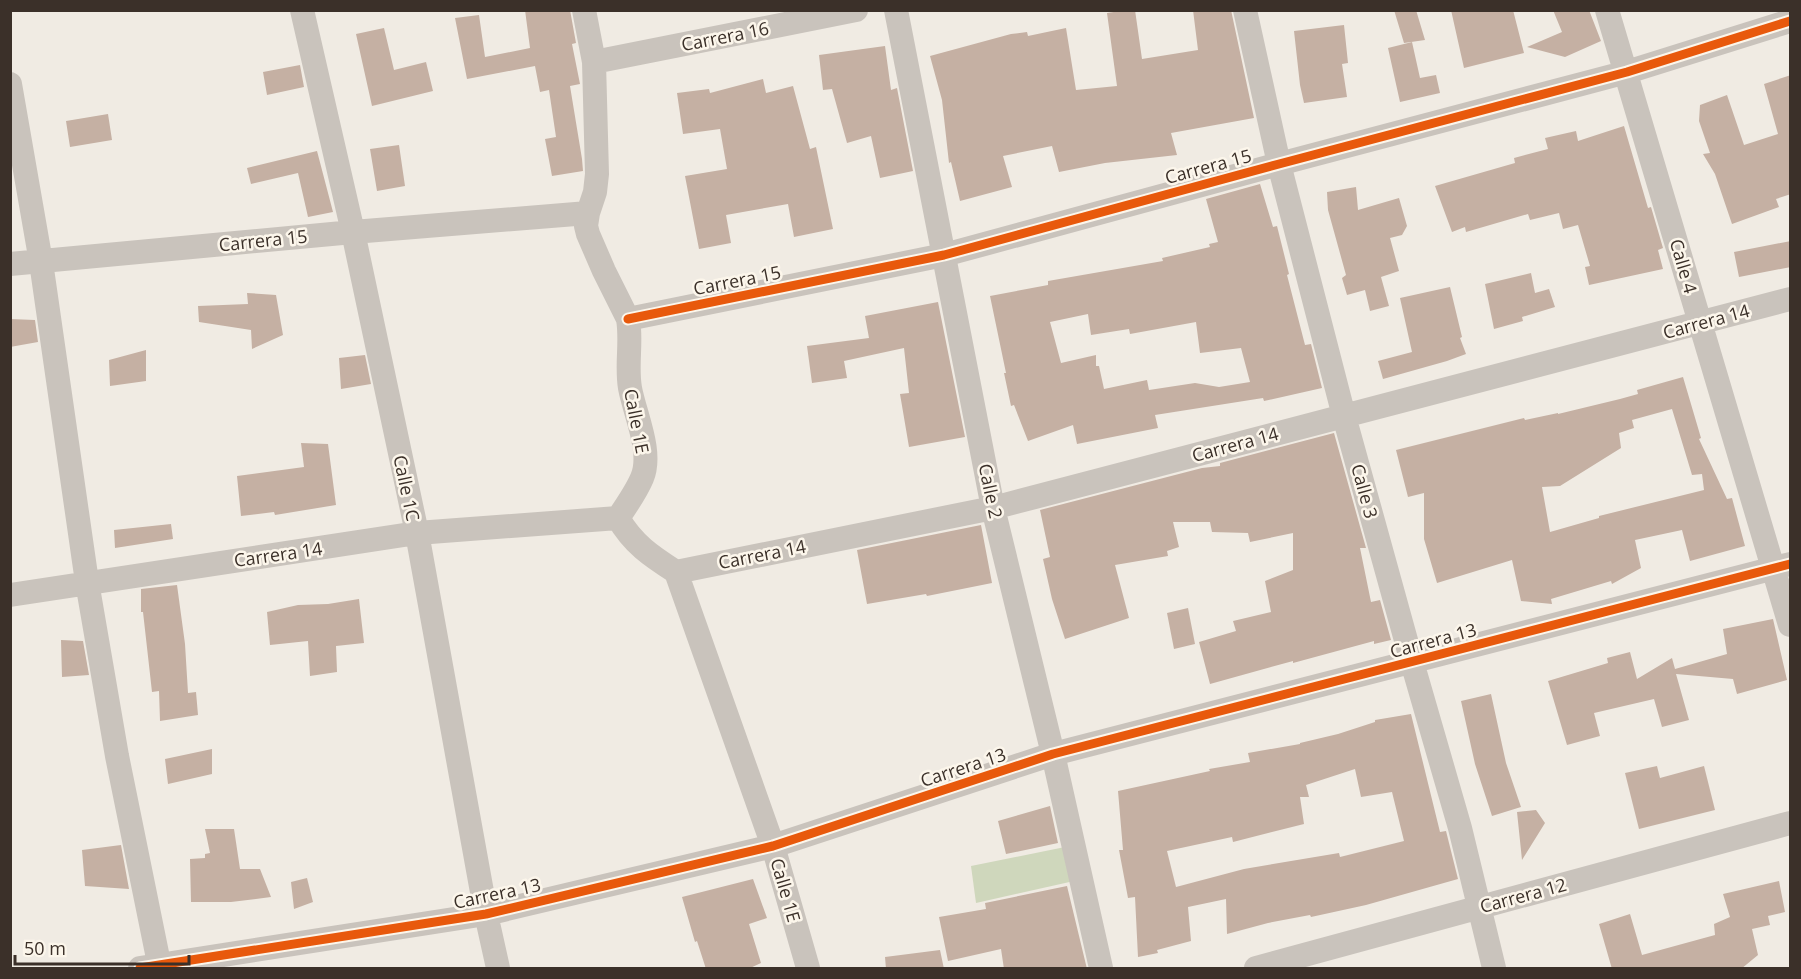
<svg xmlns="http://www.w3.org/2000/svg" width="1801" height="979" font-family="'Open Sans',sans-serif">
<style>
.green{fill:#cfd7bc}
.building{fill:#c5b0a3;fill-rule:evenodd}
.lines{fill:none;stroke-linecap:round;stroke-linejoin:round}
.street{stroke:#c9c3bc;stroke-width:24}
.cycleway-casing{stroke:#fcf6eb;stroke-width:13}
.cycleway{stroke:#e8590c;stroke-width:9}
.labels{text-anchor:middle;dominant-baseline:central;stroke-width:5;stroke-linejoin:round;paint-order:stroke}
.street-label{font-size:18px;fill:#3b3029;stroke:#fcf6eb}
</style>
<rect width="100%" height="100%" fill="#f0ebe3"/>
<path class="green" d="M1065,847L1074,881L976,903L971,866Z"/>
<path class="building" d="M525,10H570L576,43L572,44L580,84L570,86L582,159L583,171L552,176L545,139L556,137L549,90L540,92L535,66L467,79L455,18L479,15L485,57L530,48Z
M1127,10H1135L1142,59L1198,50L1193,10H1231L1254,118L1171,133L1177,155L1105,163L1059,172L1052,146L1003,156L1012,187L960,201L951,162L949,163L942,100L930,56L1011,34L1027,32L1028,36L1066,28L1076,90L1117,86L1107,13Z
M1394,10H1416L1425,40L1404,43Z
M1451,10H1513L1524,53L1464,68Z
M1553,10H1589L1601,41L1565,57L1527,47L1562,32Z
M1344,25L1348,63L1342,64L1347,97L1304,103L1300,85L1294,31Z
M384,28L394,70L426,62L433,91L372,106L356,34Z
M1412,42L1420,78L1436,75L1440,93L1400,102L1388,48Z
M885,46L891,90L897,88L913,171L880,178L871,136L847,143L832,89L823,90L819,55Z
M300,65L304,87L267,95L263,72Z
M1791,75V194L1776,199L1779,207L1732,224L1715,174L1703,154L1710,153L1699,121L1700,105L1727,95L1744,145L1778,134L1764,84Z
M763,79L766,93L793,86L810,149L816,147L833,229L794,237L788,204L726,215L731,243L699,249L685,176L727,169L720,129L683,134L677,93L709,89L710,93Z
M108,114L112,140L70,147L66,121Z
M1624,126L1648,208L1651,207L1663,248L1658,250L1663,269L1589,285L1585,267L1590,266L1578,225L1563,229L1559,213L1530,220L1528,214L1466,232L1465,227L1452,232L1435,186L1515,163L1514,158L1548,149L1545,138L1576,131L1578,141Z
M399,145L405,186L377,191L370,149Z
M317,151L333,212L308,217L298,173L251,184L247,168Z
M1260,184L1273,227L1277,226L1289,274L1287,275L1305,345L1311,344L1322,388L1264,401L1263,398L1155,415L1158,428L1077,444L1073,425L1028,441L1014,405L1011,406L1004,373H1006L990,296L1048,285V281L1163,261L1162,258L1210,247L1209,244L1218,242L1206,199ZM1088,314L1091,335L1129,329L1130,334L1196,322L1200,353L1241,348L1250,382L1219,387L1195,383L1149,390L1147,380L1104,389L1099,366H1096V355L1061,363L1050,322Z
M1356,187L1358,210L1399,198L1407,226L1402,235L1390,238L1399,271L1381,277L1389,306L1370,311L1365,290L1347,295L1342,278L1346,275L1328,210L1327,192Z
M1791,241V267L1739,277L1734,252Z
M1531,273L1535,293L1549,289L1555,307L1522,317L1523,321L1494,329L1485,284Z
M1450,287L1462,337L1460,338L1466,354L1447,361L1383,379L1378,361L1412,352L1400,298Z
M247,293L276,295L283,335L252,349L251,330L199,322L198,306L248,304Z
M938,302L965,437L909,447L900,394L909,393L904,348L844,361L847,378L812,383L807,346L869,338L865,316Z
M10,319L35,320L38,342L10,347Z
M146,350V381L110,386L109,360Z
M365,355L371,384L341,389L339,358Z
M1683,377L1701,438L1699,439L1727,499L1732,498L1745,546L1690,561L1682,530L1635,540L1641,568L1612,584L1611,581L1551,599L1552,604L1521,601L1512,560L1437,583L1424,539V493L1408,497L1396,450L1524,418L1525,420L1558,413V414L1620,399L1638,394L1637,390ZM1672,409L1692,475L1702,474L1704,490L1599,516V518L1550,532L1542,487L1560,486L1621,448L1619,433L1634,428L1632,420Z
M1334,433L1366,548H1360L1371,602L1380,600L1391,640L1374,644V641L1293,663V661L1210,684L1199,642L1236,631L1233,621L1271,612L1265,581L1293,570V533L1250,542L1248,533L1212,532L1210,522H1173L1179,547L1167,551L1168,556L1115,565L1129,618L1065,639L1052,599L1043,559L1050,557L1040,510L1202,468L1220,466V463Z
M301,443L328,444L336,505L275,515L274,512L241,516L237,476L304,467Z
M171,524L173,539L115,548L114,530Z
M981,525L992,583L927,596L926,594L867,604L857,550Z
M177,585L185,644L188,693L196,692L198,715L160,721L159,691L152,692L143,612H141V589Z
M359,599L364,643L336,646L337,672L310,676L308,641L270,645L267,612L298,605L328,604Z
M1188,608L1195,644L1174,649L1167,613Z
M1773,619L1787,680L1737,694L1733,679L1676,674L1689,720L1662,727L1654,699L1594,713L1600,736L1567,745L1548,681L1608,663L1607,658L1630,652L1637,679L1672,658L1675,669L1727,654L1723,629Z
M61,640L83,641L89,675L62,677Z
M1491,694L1506,763L1521,807L1492,816L1475,764L1461,701Z
M1411,714L1440,832L1446,831L1458,879L1366,905L1311,917L1310,915L1268,923L1227,934L1226,899L1188,907L1191,941L1157,950L1158,953L1138,957L1135,897L1128,898L1119,850H1123L1118,791L1210,771L1209,769L1250,762L1248,753L1300,744V743L1338,734L1375,722V720ZM1355,769L1361,797L1392,792L1404,841L1340,857L1339,853L1244,869L1176,887L1167,851L1232,837L1233,842L1304,824L1300,797H1309L1306,785Z
M212,749V774L168,784L165,759Z
M1657,766L1660,778L1704,766L1715,810L1639,829L1625,773Z
M1050,806L1058,843L1006,854L998,821Z
M1536,810L1545,823L1522,860L1517,812Z
M205,829H234L240,869H260L271,897L231,902H191L190,859L205,858V854L210,853Z
M121,845L129,889L85,886L82,850Z
M307,878L313,902L294,909L291,882Z
M753,879L767,918L749,924L761,963L748,969H706L697,941L695,942L682,897Z
M1779,881L1785,912L1768,916L1770,925L1752,929L1758,955L1741,969H1612L1599,924L1630,914L1642,955L1715,935L1714,924L1730,917L1723,894Z
M1067,886L1087,969H1004L1001,949L948,961L939,917L986,909L985,903Z
M940,950L944,969H886L885,957Z"/>
<g class="lines">
<path class="street" d="M302,10L353,232L417,533L486,914L498,968
M584,10L594,62L597,174L595,192L588,213L586,226L588,234L604,271L628,319C632,342 626,365 630,388C635,415 653,452 642,478C636,492 627,505 618,518
M896,10L993,508L1053,754L1101,968
M1245,10L1279,164L1344,416L1412,662L1460,828L1494,968
M1607,10L1790,625
M594,62L856,10
M10,84L41,262L87,582L117,756L160,968
M10,264L353,232L588,213
M628,319L944,255L1279,164L1627,72L1790,21
M618,518C633,544 651,556 676,572L773,846L808,968
M676,572L993,508L1790,299
M10,595L417,533L618,518
M140,968L486,914L773,846L1053,754L1790,564
M1256,968L1790,823"/>
<g class="cycleway-casing">
<path id="cycleway" d="M628,319L944,255L1279,164L1627,72L1790,21
M140,968L486,914L773,846L1053,754L1790,564"/>
</g>
<use href="#cycleway" class="cycleway"/>
</g>
<g class="labels">
<g class="street-label">
<text transform="translate(725 36) rotate(-11)">Carrera 16</text>
<text transform="translate(1208 166) rotate(-15)">Carrera 15</text>
<text transform="translate(263 240) rotate(-6)">Carrera 15</text>
<text transform="translate(1684 266) rotate(74)">Calle 4</text>
<text transform="translate(737 280) rotate(-11)">Carrera 15</text>
<text transform="translate(1706 321) rotate(-15)">Carrera 14</text>
<text transform="translate(637 421) rotate(79)">Calle 1E</text>
<text transform="translate(1235 444) rotate(-15)">Carrera 14</text>
<text transform="translate(407 488) rotate(78)">Calle 1C</text>
<text transform="translate(991 491) rotate(78)">Calle 2</text>
<text transform="translate(1365 491) rotate(75)">Calle 3</text>
<text transform="translate(278 554) rotate(-8)">Carrera 14</text>
<text transform="translate(762 554) rotate(-11)">Carrera 14</text>
<text transform="translate(1433 640) rotate(-15)">Carrera 13</text>
<text transform="translate(963 767) rotate(-18)">Carrera 13</text>
<text transform="translate(786 890) rotate(74)">Calle 1E</text>
<text transform="translate(497 893) rotate(-12)">Carrera 13</text>
<text transform="translate(1523 895) rotate(-15)">Carrera 12</text>
</g>
</g>
<rect width="1801" height="979" fill="none" stroke="#3b3029" stroke-width="24"/>
<path d="M15 955v9h174v-9" fill="none" stroke="#3b3029" stroke-width="3"/>
<text x="24" y="955" font-size="18" fill="#3b3029" stroke="#fcf6eb" stroke-width="4.5" paint-order="stroke">50 m</text>
</svg>
